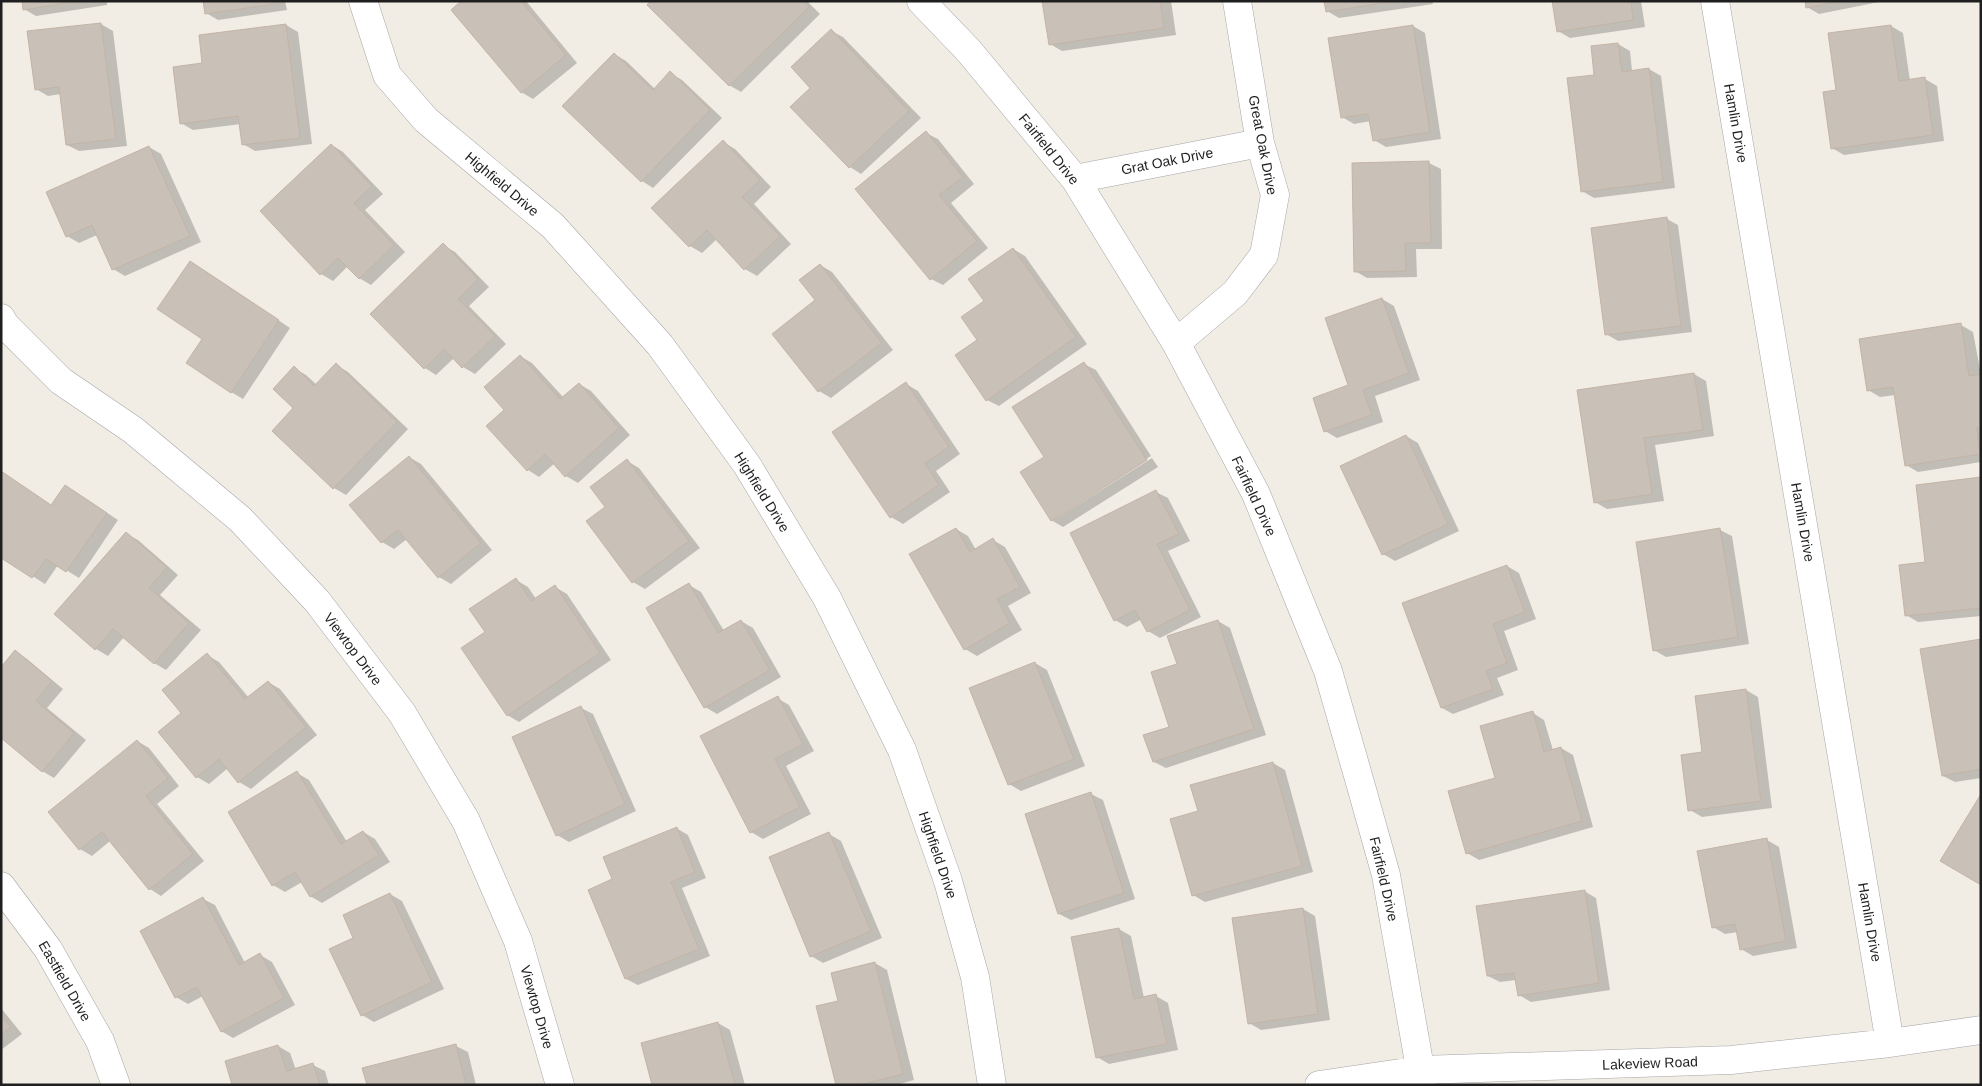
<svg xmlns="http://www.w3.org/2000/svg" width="1982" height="1086" font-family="Helvetica,sans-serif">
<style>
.shadow{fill:#0003}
.building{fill:#c9c0b7;stroke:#c4b4a5}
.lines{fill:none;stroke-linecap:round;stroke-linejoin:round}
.minor-casing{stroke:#a6a6a6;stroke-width:29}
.minor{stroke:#fff;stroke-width:28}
.labels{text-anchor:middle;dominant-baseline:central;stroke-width:5;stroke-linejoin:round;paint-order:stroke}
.street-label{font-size:14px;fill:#1f1f1f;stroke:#fff}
</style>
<rect width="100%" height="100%" fill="#f1ede5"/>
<path class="shadow" d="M23,1H107V5L36,16L24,9Z
M204,1H285L287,10L218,20L206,13Z
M463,1H526L577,63L533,99L521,92Z
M652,1H807L820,14L741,92L729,85Z
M1043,1H1171L1176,35L1062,51L1050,44Z
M1326,1H1432L1433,4L1339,18L1327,11Z
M1554,1H1641L1645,27L1570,38L1558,31Z
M1806,1H1884L1819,14L1807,7Z
M101,24L113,31L127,146L79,151L67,145L61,94L48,96L36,89L29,32Z
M286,25L298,32L312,144L255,151L243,144L241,124L193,130L181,123L204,65Z
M1413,26L1425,33L1441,139L1386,147L1374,140L1371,121L1354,124L1342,117Z
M1891,26L1903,33L1910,81L1925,79L1937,86L1944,141L1844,155L1832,148L1837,91L1829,34Z
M831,31L843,37L921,118L861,174L850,167L812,88Z
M1618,44L1630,51L1632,71L1649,69L1661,76L1675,188L1594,198L1582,191Z
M614,54L626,61L655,89L670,73L682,80L722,118L653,188L642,181Z
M926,133L938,139L974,184L951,203L988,248L943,285L931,279Z
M723,142L735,149L771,187L754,204L791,244L757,276L745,269L717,239L702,253L690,246L653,208Z
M332,145L343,152L383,194L365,210L405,252L371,285L359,278L348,266L333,281L321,274Z
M149,147L161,154L201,242L125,276L113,269L97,235L79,243L67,236Z
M1429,163L1441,169L1442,249H1416L1417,277L1367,278L1355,271Z
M1667,219L1678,225L1692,332L1618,341L1606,334Z
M443,245L455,252L489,287L469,306L506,344L475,374L463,367L454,358L436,375L425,368Z
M1013,249L1025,256L1087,344L999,406L987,400L979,340L985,302Z
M820,265L832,272L893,350L831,398L819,391L816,301Z
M202,269L290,328L243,399L231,392L204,338Z
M1382,299L1394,306L1420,380L1375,396L1383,422L1337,438L1325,431L1350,386Z
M1961,325L1973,332L1981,375V462L1918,472L1906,465L1895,395L1880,397L1868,390Z
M520,356L532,363L564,398L579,384L591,391L630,435L578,483L566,476L555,463L539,477L528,470L506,410Z
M1084,364L1096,370L1151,456L1055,516V519L1152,458L1158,467L1063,527L1051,520L1045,457Z
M336,365L348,372L408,429L346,495L334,488L295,408L294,368L306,375L317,385Z
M1694,374L1706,381L1714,436L1655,445L1664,501L1607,509L1595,502L1579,391Z
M906,384L918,391L960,454L936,471L950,492L903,524L891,517Z
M1406,436L1418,443L1459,531L1395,561L1383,554Z
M409,457L421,464L492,550L451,584L439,577L407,539L394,549L382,542L351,505Z
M627,461L639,468L700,548L645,589L633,582Z
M1981,479V616L1918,622L1906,615L1926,563Z
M1156,492L1168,498L1190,541L1168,551L1201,617L1160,638L1148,631L1142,619L1127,627L1115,620Z
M77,493L118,520L79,578L58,565L45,584L1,556L6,530L56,509Z
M956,529L968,536L976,550L993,540L1005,547L1031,593L1008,606L1022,630L977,656L965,649Z
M1720,530L1732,536L1749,644L1666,657L1654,650Z
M126,534L138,540L178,575L160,595L201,630L166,670L154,663L124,637L108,656L96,649Z
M1507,566L1519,573L1536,619L1504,631L1518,670L1497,678L1504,695L1453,714L1442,708Z
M516,580L528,587L536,599L555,587L567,594L611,660L519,722L507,715L487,632Z
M689,585L701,592L724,631L741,621L753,628L781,677L717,714L705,707Z
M1218,621L1230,628L1266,735L1166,768L1154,762L1170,727L1178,665Z
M1981,640V778L1955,782L1943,776Z
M16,652L27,659L63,689L47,708L86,740L54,778L42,771Z
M207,655L219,662L249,698L268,682L280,689L317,735L251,789L239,782L228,768L209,784L197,777L160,732L183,714Z
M1035,663L1047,670L1085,766L1021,791L1009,784Z
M1746,690L1758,697L1772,808L1702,817L1690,810L1704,753Z
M777,698L789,705L814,751L786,766L811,814L763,839L751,832Z
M581,708L593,714L636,811L569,842L557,835Z
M1533,713L1544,720L1553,750L1561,748L1573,755L1593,827L1479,860L1467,853L1497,779Z
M137,741L149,748L179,786L157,804L204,861L161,896L150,889L110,841L92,856L80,849L50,813Z
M1273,763L1285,770L1313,872L1205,902L1193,895Z
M297,773L309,780L347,842L363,832L375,839L390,862L322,903L310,896L302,882L285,892L273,885Z
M1091,794L1103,800L1135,899L1071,920L1059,914Z
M676,828L688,835L706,878L682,888L710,956L638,985L626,979L614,880Z
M829,834L841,841L882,938L823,963L811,956Z
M1767,840L1779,847L1797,948L1753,956L1741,949L1738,932L1725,934L1713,927Z
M1584,891L1596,898L1610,990L1531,1002L1519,995L1516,980L1500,982L1488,976Z
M390,894L402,901L444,989L374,1022L362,1015L355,939Z
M203,899L215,905L245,963L260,955L272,962L295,1005L233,1038L221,1031L203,996L188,1004L176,997Z
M1303,909L1315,916L1330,1020L1261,1030L1249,1023Z
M1119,929L1131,936L1144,998L1156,996L1168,1003L1178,1050L1109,1064L1097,1057Z
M875,963L887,970L914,1080L896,1085H837L840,1002Z
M1,1008L22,1034L1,1050Z
M718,1023L730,1030L745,1085H653Z
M278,1046L290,1053L296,1070L313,1065L325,1071L329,1085H233Z
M456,1046L468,1052L476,1085H368Z"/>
<path class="building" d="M22,1H79L23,10Z
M203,1H275V4L205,14Z
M461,1H521L566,55L521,93L451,10Z
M650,1H803L809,7L729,86L647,5Z
M1042,1H1160L1164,28L1049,45Z
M1324,1H1395L1326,12Z
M1552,1H1631L1633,20L1557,32Z
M1805,1H1840L1806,8Z
M101,23L116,139L66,145L59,87L35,90L27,31Z
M286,24L300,138L242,145L238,116L180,124L173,67L202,63L199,35Z
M1413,25L1430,132L1373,141L1368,114L1341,118L1328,38Z
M1891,25L1899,81L1925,77L1933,135L1831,149L1823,92L1836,90L1828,33Z
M831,29L909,111L849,168L790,107L810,88L791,67Z
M1618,43L1622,72L1649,68L1663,182L1581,192L1567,78L1594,75L1591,46Z
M614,53L653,90L670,71L710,110L641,182L562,106Z
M926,131L963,177L939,195L977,241L930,280L855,189Z
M723,140L760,180L742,197L780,236L744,270L707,230L689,247L651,208Z
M331,144L372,186L354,203L394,245L359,279L338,258L320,275L260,211Z
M149,146L190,236L112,270L92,225L66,237L46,192Z
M1429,161L1431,243H1405L1406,271L1354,272L1352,163Z
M1667,217L1681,326L1605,335L1591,228Z
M443,243L478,279L458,299L495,336L462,368L444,349L424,369L370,314Z
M1013,248L1076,337L986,401L955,355L977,340L961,317L984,301L968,279Z
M190,261L279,320L231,393L186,363L202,339L157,309Z
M820,264L882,343L818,392L772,334L815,300L799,280Z
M1382,298L1409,373L1363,390L1372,415L1324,432L1313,398L1348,385L1325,318Z
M1961,323L1969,376L1981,374V427L1977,428L1980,454L1905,466L1893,387L1867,391L1859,339Z
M520,355L560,399L579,383L619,428L565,477L545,454L527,471L486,426L504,410L484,387Z
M1084,362L1147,460L1051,521L1020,472L1044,457L1012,407Z
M336,363L397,422L333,489L272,431L293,408L273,389L294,366L314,386Z
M1694,373L1703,430L1644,438L1652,494L1594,503L1577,390Z
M906,382L949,447L925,463L939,485L890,518L832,432Z
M1406,435L1448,524L1382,555L1340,466Z
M409,456L481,543L438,578L398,530L381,543L349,505Z
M627,459L689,541L632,583L586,521L605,507L590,487Z
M1,471L51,505L65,485L107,513L66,572L46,559L32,578L1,558V535L4,531L1,529Z
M1981,477V608L1905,616L1899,565L1925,562L1916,485Z
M1156,490L1179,534L1157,544L1190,610L1147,632L1135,610L1114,621L1070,533Z
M956,528L970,552L993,538L1020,587L997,599L1010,623L964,650L909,554Z
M1720,528L1738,637L1653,651L1636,542Z
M126,532L167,567L149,588L189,623L154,664L113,629L95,650L54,614Z
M1507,565L1525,612L1493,624L1507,663L1486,671L1493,689L1441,708L1402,603Z
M516,578L531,601L555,585L600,653L507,716L461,648L485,632L469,609Z
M689,583L718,633L741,620L770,670L704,708L646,608Z
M1218,620L1254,729L1153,762L1143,735L1169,727L1151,672L1177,664L1167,636Z
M1981,639V769L1942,776L1920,649Z
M15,650L52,681L36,701L74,733L42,772L1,738V667Z
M207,653L245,699L268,681L306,727L238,783L219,759L196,778L158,732L181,713L162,690Z
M1035,662L1074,759L1008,785L969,688Z
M1746,689L1761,801L1688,811L1681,755L1702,752L1695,696Z
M778,696L803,744L775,759L800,807L750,833L700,736Z
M581,706L625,804L556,836L512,737Z
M1533,711L1544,752L1561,747L1582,821L1466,854L1448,791L1495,778L1480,726Z
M137,740L168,778L146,796L193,854L149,890L102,832L79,850L48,812Z
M1273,762L1302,866L1192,896L1170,819L1198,811L1190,785Z
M297,771L341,844L363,831L379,855L310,897L295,872L272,886L228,812Z
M1091,792L1124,893L1058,914L1025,814Z
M1981,794V885L1940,861Z
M677,827L695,872L671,882L699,949L625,979L588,890L612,879L603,857Z
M829,832L871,931L810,957L769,857Z
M1767,838L1786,941L1740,950L1735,924L1712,928L1697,851Z
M1585,890L1599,983L1518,996L1514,973L1487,976L1476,906Z
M390,893L432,982L361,1016L329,949L353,938L343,915Z
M203,897L239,965L260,953L284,998L221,1032L197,987L175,998L140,931Z
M1303,908L1318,1014L1248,1024L1232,918Z
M1119,928L1134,999L1156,994L1167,1044L1096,1058L1071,937Z
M875,962L903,1074L859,1085H836L816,1006L838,1001L831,973Z
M1,1015L11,1027L1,1035Z
M718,1022L735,1085H652L641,1043Z
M456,1044L466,1085H367L362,1068Z
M278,1045L287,1071L313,1063L320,1085H232L225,1061Z"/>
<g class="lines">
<g class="minor-casing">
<path id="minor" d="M363,1L387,75L426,120L553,226L660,345L747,465L827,598L902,750L948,881L975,977L992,1085
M921,1L968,50L1075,179L1176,343L1256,494L1328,671L1361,786L1386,875L1423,1085
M1715,1L1890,1043
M1075,179L1260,143
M1,318L5,325L61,381L133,430L240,519L317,601L402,713L466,821L518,941L560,1085
M1176,343L1235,293L1264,255L1275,195L1260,143L1237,1
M1,886L48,949L100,1041L116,1085
M1319,1085L1421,1070L1731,1060L1890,1043L1981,1030"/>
</g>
<use href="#minor" class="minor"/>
</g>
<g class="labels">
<g class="street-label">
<text transform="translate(1736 123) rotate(80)">Hamlin Drive</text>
<text transform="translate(1263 145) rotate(79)">Great Oak Drive</text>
<text transform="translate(1049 149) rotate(51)">Fairfield Drive</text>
<text transform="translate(1167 161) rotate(-11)">Grat Oak Drive</text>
<text transform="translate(502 184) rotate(40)">Highfield Drive</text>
<text transform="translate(762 492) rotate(58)">Highfield Drive</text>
<text transform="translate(1254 496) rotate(65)">Fairfield Drive</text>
<text transform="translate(1803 522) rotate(80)">Hamlin Drive</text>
<text transform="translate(353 649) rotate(53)">Viewtop Drive</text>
<text transform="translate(938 855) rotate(71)">Highfield Drive</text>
<text transform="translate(1384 879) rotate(77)">Fairfield Drive</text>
<text transform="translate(1870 922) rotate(80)">Hamlin Drive</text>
<text transform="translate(65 981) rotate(60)">Eastfield Drive</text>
<text transform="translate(537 1007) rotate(74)">Viewtop Drive</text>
<text transform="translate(1650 1063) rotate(-2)">Lakeview Road</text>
</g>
</g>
<rect width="1982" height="1086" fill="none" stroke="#1f1f1f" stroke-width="5"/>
</svg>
